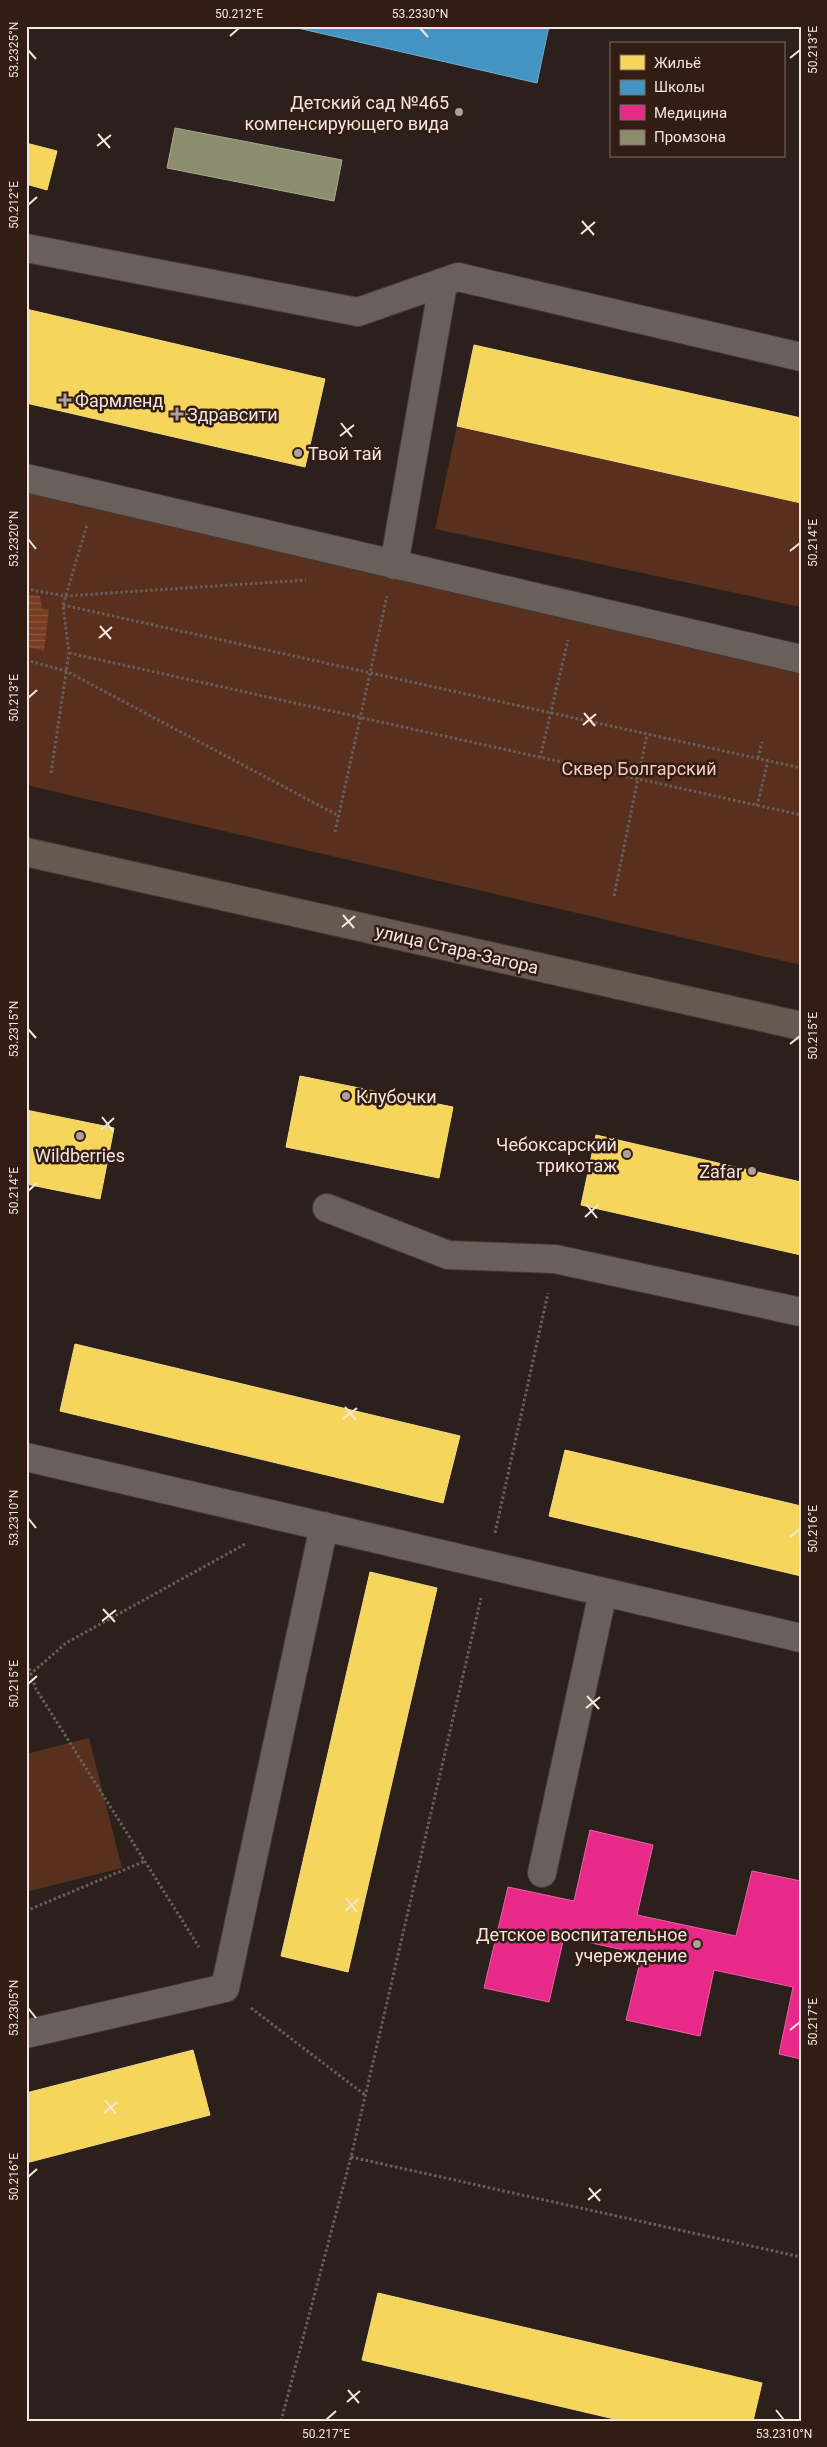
<svg xmlns="http://www.w3.org/2000/svg" width="827" height="2447" font-family="Roboto,sans-serif">
<style>
.green{fill:#592f1e}
.water{fill:url(#water-rules)}
.homes{fill:#f6d55c;stroke:#f5da83}
.schools{fill:#4393c3;stroke:#78accb}
.health{fill:#e7298a;stroke:#eb61a4}
.industry{fill:#8c8c6e;stroke:#aba790}
.lines{fill:none;stroke-linecap:round;stroke-linejoin:round}
.minor-casing{stroke:#443a36;stroke-width:30}
.major-casing{stroke:#443a36;stroke-width:30}
.path{stroke:#675f5b;stroke-width:3;stroke-dasharray:2.5 2.5;stroke-linecap:butt}
.minor{stroke:#69605c;stroke-width:28}
.major{stroke:#675852;stroke-width:28}
.ticks{fill:none;stroke:#f4e5df;stroke-width:2}
.poi-dot{fill:#aea09a;stroke:#321d14;stroke-width:2}
.labels{text-anchor:middle;dominant-baseline:central;stroke-width:5;stroke-linejoin:round;paint-order:stroke}
.poi-label{font-size:18px;fill:#f4e5df;stroke:#321d14;text-anchor:end}
.park-label{font-size:18px;fill:#f7cdbd;stroke:#321d14}
.street-label{font-size:18px;fill:#f4e5df;stroke:#321d14}
.neatline{fill:none;stroke:#f4e5df;stroke-width:2}
.ticks-label{font-size:12px;text-anchor:middle;fill:#f4e5df}
</style>
<defs>
<pattern id="water-rules" width="6" height="5" patternUnits="userSpaceOnUse" patternTransform="scale(1.25)"><rect width="6" height="5" fill="#793b21"/><path d="M0 2.5h6" fill="none" stroke="#8d5741"/></pattern>
</defs>
<rect width="100%" height="100%" fill="#2b201b"/>
<path class="green" d="M457,426L801,503V607L435,529Z
M26,471L801,645V965L26,785Z
M89,1738L122,1868L26,1892V1754Z"/>
<path class="water" d="M26,594L40,596L42,609L49,610L44,651L26,647Z"/>
<path class="homes" d="M26,143L57,151L47,190L26,184Z
M26,309L325,379L305,467L26,403Z
M474,345L801,418V503L457,426Z
M300,1076L453,1107L439,1178L286,1147Z
M26,1110L114,1128L100,1199L26,1184Z
M596,1135L801,1182V1255L581,1205Z
M75,1344L460,1436L443,1503L60,1411Z
M565,1450L801,1506V1576L549,1516Z
M370,1572L437,1588L348,1972L281,1956Z
M193,2050L210,2115L26,2163V2093Z
M378,2293L762,2383L753,2421H623L362,2360Z"/>
<path class="schools" d="M289,26H549L537,83Z"/>
<path class="health" d="M590,1830L653,1845L637,1915L736,1936L752,1871L801,1881V2059L779,2054L793,1987L714,1970L700,2036L626,2020L642,1954L564,1937L549,2002L484,1988L508,1887L574,1901Z"/>
<path class="industry" d="M175,128L342,160L334,201L167,168Z"/>
<g class="lines">
<g class="minor-casing">
<path id="minor" d="M26,248L358,312L458,277L801,357
M26,478L801,659
M394,565L443,284
M327,1208L448,1255L555,1259L801,1312
M26,1457L801,1638
M542,1873L603,1592
M26,2034L225,1988L324,1526"/>
</g>
<g class="major-casing">
<path id="major" d="M26,852L801,1026"/>
</g>
<path class="path" d="M26,589L65,596L306,580
M63,605L801,768
M69,653L801,815
M26,660L66,671L339,816
M540,758L568,640
M758,758L762,742
M51,773L69,653L63,605L87,525
M757,806L768,761
M335,832L387,596
M614,896L647,734
M495,1533L548,1293
M26,1659L36,1689L199,1947
M26,1678L66,1643L247,1543
M26,1911L145,1861
M251,2008L365,2095
M351,2157L801,2257
M281,2421L351,2157L481,1598"/>
<use href="#minor" class="minor"/>
<use href="#major" class="major"/>
</g>
<path class="ticks" d="M420,28L428,37M230,36L239,28M28,50L36,59M790,58L800,50M98,134L110,148M97,146L111,135M28,205L37,197M582,221L594,235M581,234L595,222M341,423L352,437M340,436L354,425M28,539L36,549M790,551L800,543M100,626L111,639M99,638L112,627M28,698L37,690M584,713L595,726M583,725L596,714M343,915L354,928M342,927L355,916M28,1029L36,1038M790,1044L800,1036M102,1117L113,1131M101,1130L114,1118M28,1191L37,1183M586,1204L597,1218M585,1217L598,1205M345,1407L356,1420M343,1419L357,1408M28,1518L36,1528M790,1537L800,1529M103,1609L115,1622M102,1621L116,1610M28,1684L37,1676M587,1696L599,1709M586,1708L600,1697M346,1898L357,1912M345,1911L359,1899M28,2008L36,2018M790,2030L800,2022M105,2100L116,2114M104,2113L117,2102M28,2177L37,2169M589,2188L600,2201M588,2200L601,2189M348,2390L359,2403M347,2402L360,2391M776,2410L784,2420M326,2420L336,2411"/>
<g class="poi-dot">
<circle cx="459" cy="112" r="5"/>
<path d="M62.5 392.5h5v5h5v5h-5v5h-5v-5h-5v-5h5z"/>
<path d="M174.5 406.5h5v5h5v5h-5v5h-5v-5h-5v-5h5z"/>
<circle cx="298" cy="453" r="5"/>
<circle cx="346" cy="1096" r="5"/>
<circle cx="80" cy="1136" r="5"/>
<circle cx="627" cy="1154" r="5"/>
<circle cx="752" cy="1171" r="5"/>
<circle cx="697" cy="1944" r="5"/>
</g>
<g class="labels">
<g class="poi-label">
<text x="449" y="102">Детский сад №465<tspan x="449" dy="21">компенсирующего вида</tspan></text>
<text x="75" y="400" text-anchor="start">Фармленд</text>
<text x="187" y="414" text-anchor="start">Здравсити</text>
<text x="308" y="453" text-anchor="start">Твой тай</text>
<text x="356" y="1096" text-anchor="start">Клубочки</text>
<text x="617" y="1144">Чебоксарский<tspan x="617" dy="21">трикотаж</tspan></text>
<text x="80" y="1155" text-anchor="middle">Wildberries</text>
<text x="742" y="1171">Zafar</text>
<text x="687" y="1934">Детское воспитательное<tspan x="687" dy="21">учереждение</tspan></text>
</g>
<g class="park-label">
<text x="639" y="768">Сквер Болгарский</text>
</g>
<g class="street-label">
<text transform="translate(457 949) rotate(13)">улица Стара-Загора</text>
</g>
</g>
<rect width="827" height="2447" fill="none" stroke="#321d14" stroke-width="55"/>
<rect x="610" y="42" width="175" height="115" fill="#321d14" stroke="#806d65"/>
<rect x="620" y="55" width="25" height="15" fill="#f6d55c" stroke="#806d65"/>
<text x="654" y="68" font-size="15" fill="#f4e5df">Жильё</text>
<rect x="620" y="80" width="25" height="15" fill="#4393c3" stroke="#806d65"/>
<text x="654" y="92" font-size="15" fill="#f4e5df">Школы</text>
<rect x="620" y="105" width="25" height="15" fill="#e7298a" stroke="#806d65"/>
<text x="654" y="118" font-size="15" fill="#f4e5df">Медицина</text>
<rect x="620" y="130" width="25" height="15" fill="#8c8c6e" stroke="#806d65"/>
<text x="654" y="142" font-size="15" fill="#f4e5df">Промзона</text>
<rect x="28" y="28" width="772" height="2392" class="neatline"/>
<g class="ticks-label">
<text x="239" y="18">50.212°E</text>
<text x="420" y="18">53.2330°N</text>
<text transform="translate(14 50) rotate(-90)" y="4">53.2325°N</text>
<text transform="translate(813 50) rotate(-90)" y="4">50.213°E</text>
<text transform="translate(14 205) rotate(-90)" y="4">50.212°E</text>
<text transform="translate(14 539) rotate(-90)" y="4">53.2320°N</text>
<text transform="translate(813 543) rotate(-90)" y="4">50.214°E</text>
<text transform="translate(14 698) rotate(-90)" y="4">50.213°E</text>
<text transform="translate(14 1029) rotate(-90)" y="4">53.2315°N</text>
<text transform="translate(813 1036) rotate(-90)" y="4">50.215°E</text>
<text transform="translate(14 1191) rotate(-90)" y="4">50.214°E</text>
<text transform="translate(14 1518) rotate(-90)" y="4">53.2310°N</text>
<text transform="translate(813 1529) rotate(-90)" y="4">50.216°E</text>
<text transform="translate(14 1684) rotate(-90)" y="4">50.215°E</text>
<text transform="translate(14 2008) rotate(-90)" y="4">53.2305°N</text>
<text transform="translate(813 2022) rotate(-90)" y="4">50.217°E</text>
<text transform="translate(14 2177) rotate(-90)" y="4">50.216°E</text>
<text x="326" y="2438">50.217°E</text>
<text x="784" y="2438">53.2310°N</text>
</g>
</svg>
